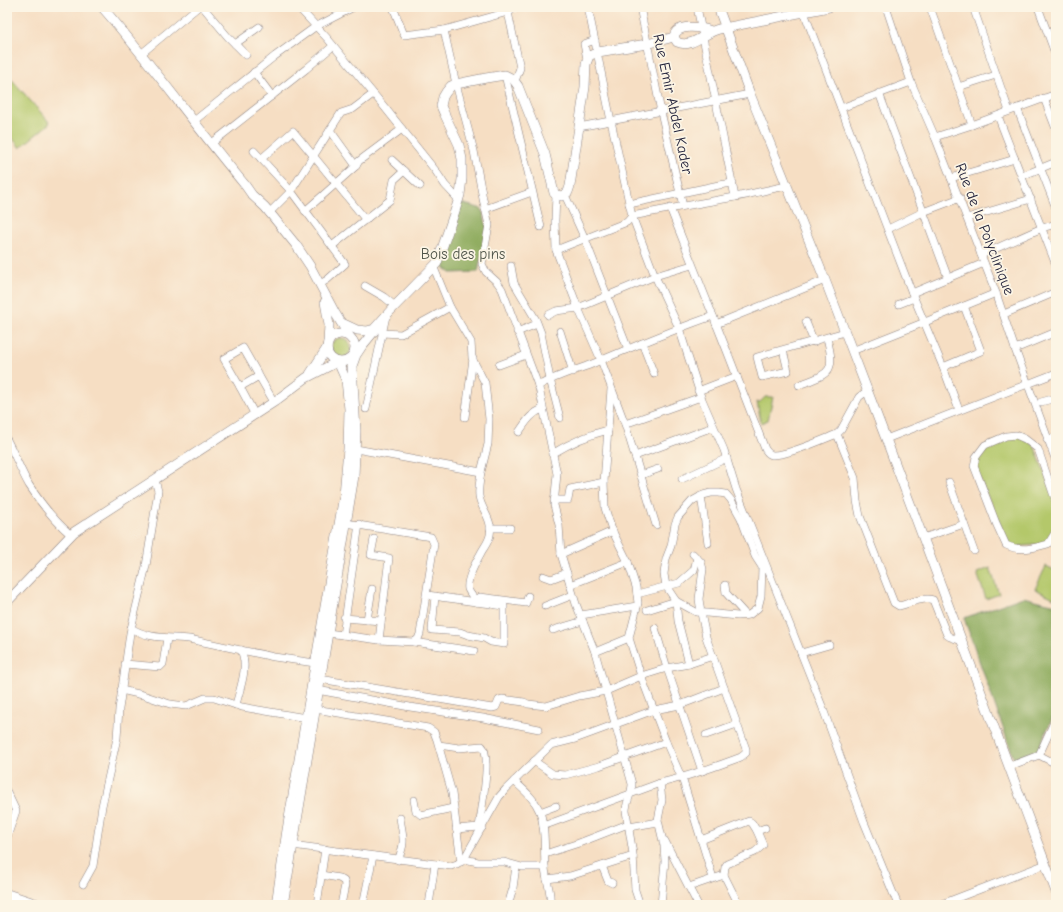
<svg xmlns="http://www.w3.org/2000/svg" width="1063" height="912" font-family="'Comic Neue',sans-serif">
<rect width="100%" height="100%" fill="#fcf5e5"/>
<filter id="ink" filterUnits="userSpaceOnUse"><feTurbulence type="fractalNoise" baseFrequency=".025" numOctaves="2"/><feDisplacementMap in="SourceGraphic" scale="8" xChannelSelector="R" yChannelSelector="G"/><feConvolveMatrix kernelMatrix="1 2 1 2 8 2 1 2 1" color-interpolation-filters="sRGB"/></filter>
<filter id="wash" filterUnits="userSpaceOnUse"><feTurbulence type="fractalNoise" baseFrequency=".012" numOctaves="4" result="noise"/><feDisplacementMap in="SourceGraphic" scale="16" xChannelSelector="R" yChannelSelector="G"/><feGaussianBlur stdDeviation="0.9" result="paint"/><feColorMatrix in="noise" values="0 0 0 0 0 0 0 0 0 0 0 0 0 0 0 0 0 1.4 0 .05"/><feComposite in="paint" operator="in"/></filter>
<g filter="url(#wash)">
<rect width="100%" height="100%" fill="#f6dec3"/>
<g fill="#b4c86b" stroke="#6b7553">
<polygon points="7,74 50,123 20,148 7,131"/>
<circle cx="341" cy="348" r="10"/>
<polygon points="765,397 773,397 768,420 761,423 757,402 760,402"/>
<polygon points="1016,435 1034,445 1056,502 1056,531 1048,544 1010,547 974,466 985,445"/>
<polygon points="1046,566 1056,571 1056,599 1035,589"/>
<polygon points="990,568 999,594 986,599 977,573"/>
</g>
<g fill="#8fac5f" stroke="#58674d">
<polygon points="461,203 482,209 487,227 478,272 451,273 440,264"/>
<polygon points="1023,597 1056,605 1056,710 1038,750 1014,759 964,618"/>
</g>
</g>
<g filter="url(#ink)">
<g fill="none" stroke-linecap="round" stroke-linejoin="round">
<g stroke="#8c807f" stroke-width="8">
<g id="minor">
<polyline points="203,7 228,37 246,55"/>
<polyline points="298,7 327,38 382,104 435,170 445,185 459,200"/>
<polyline points="393,7 404,35 444,30 508,12 518,7"/>
<polyline points="588,7 611,121 632,216 655,276 679,328 701,397 724,450 736,489 822,706 864,822 898,905"/>
<polyline points="640,7 661,112 683,206"/>
<polyline points="697,7 735,197"/>
<polyline points="802,7 912,293 943,367 959,410"/>
<polyline points="886,7 911,82 935,137 996,293 1015,349 1056,461"/>
<polyline points="930,7 972,125"/>
<polyline points="973,7 1009,111"/>
<polyline points="1038,7 1056,56"/>
<polyline points="508,12 520,68 515,81"/>
<path d="M444,30L456,84L474,151L483,199L489,225L482,264L486,272L497,282L502,289L539,388L557,474L554,505L559,525L561,554L576,604L595,652L632,784C632,794 626,801 626,811L633,854L635,890L640,905"/>
<polyline points="235,44 259,27"/>
<polyline points="141,54 198,7"/>
<polyline points="587,59 584,44 595,40"/>
<polyline points="254,72 272,96"/>
<polyline points="505,75 541,227"/>
<polyline points="958,87 996,75"/>
<polyline points="879,93 948,278"/>
<polyline points="1044,98 1056,129"/>
<polyline points="841,108 911,82"/>
<polyline points="1017,108 1056,208"/>
<polyline points="998,116 1056,265"/>
<polyline points="194,121 275,56 315,27 354,7"/>
<polyline points="579,127 750,94"/>
<polyline points="330,130 356,166"/>
<polyline points="935,137 972,125 1056,94"/>
<polyline points="212,143 306,69 333,46"/>
<polyline points="254,151 291,191 345,264 327,280 320,284"/>
<polyline points="261,159 293,131 366,220"/>
<polyline points="392,160 420,186"/>
<polyline points="1022,176 1056,162"/>
<polyline points="951,178 1015,159"/>
<polyline points="556,195 555,220 556,250 578,308 601,360 625,424 656,525"/>
<polyline points="565,195 585,239 628,349"/>
<polyline points="629,204 719,185 733,183"/>
<path d="M670,208L727,351L765,449C767,452 768,454 772,455C786,456 822,440 837,434L841,430L859,397L867,391"/>
<polyline points="485,209 532,192"/>
<polyline points="305,211 356,166 359,161 402,129"/>
<polyline points="269,213 291,191 341,113 353,109 373,94"/>
<polyline points="967,218 1031,199"/>
<polyline points="888,229 923,212 960,198"/>
<polyline points="332,246 390,200 394,180 404,171"/>
<path d="M556,250L627,222L632,216C667,209 701,203 735,197C753,194 769,189 787,186"/>
<polyline points="981,255 1042,228 1056,224"/>
<polyline points="511,266 514,283 536,320 541,333 550,379 560,418"/>
<polyline points="365,286 384,297 395,306"/>
<polyline points="912,293 984,263"/>
<polyline points="899,304 914,298"/>
<polyline points="1004,314 1056,292"/>
<polyline points="548,315 556,311 578,308 655,276 692,265"/>
<polyline points="806,322 814,342"/>
<polyline points="716,324 825,280"/>
<polyline points="560,331 573,372"/>
<polyline points="517,332 537,324"/>
<polyline points="382,333 401,334 450,307"/>
<polyline points="642,343 654,374"/>
<polyline points="1015,349 1056,332"/>
<polyline points="783,350 788,371 762,377 757,357 845,332"/>
<polyline points="852,351 925,322 996,293"/>
<polyline points="499,365 526,355"/>
<polyline points="943,367 981,351 964,306"/>
<path d="M799,385C830,373 836,373 827,338"/>
<path d="M538,386C555,376 574,371 592,364C633,347 672,330 713,316"/>
<polyline points="240,387 224,359 243,348 259,376"/>
<polyline points="611,389 604,482 605,508 612,530 628,562 636,587 638,603 629,638 641,676 666,742 683,781 713,878"/>
<polyline points="698,391 737,376"/>
<polyline points="1041,402 1056,398"/>
<polyline points="366,409 386,316"/>
<polyline points="255,415 240,387 259,376 274,402"/>
<polyline points="465,417 473,359"/>
<polyline points="625,424 701,397"/>
<path d="M519,432C526,422 531,413 543,409"/>
<path d="M837,434L855,478L857,501L860,516L894,603L899,606C908,604 924,596 933,600L947,635L950,637L962,641"/>
<polyline points="886,439 1056,373"/>
<path d="M7,440C15,455 21,471 29,485C41,504 54,520 71,535"/>
<polyline points="1047,440 1056,437"/>
<polyline points="356,449 481,472 488,444 489,419 485,383 472,358 471,342 450,307 434,268"/>
<path d="M552,454C570,443 587,435 608,430"/>
<polyline points="635,456 713,427"/>
<path d="M481,472C480,480 478,488 479,496C481,510 493,519 490,535C489,541 485,546 482,551C477,560 466,579 468,589C470,594 474,598 477,602L480,597L526,603L528,596"/>
<polyline points="641,475 658,469"/>
<polyline points="682,479 727,458"/>
<polyline points="949,482 974,551"/>
<polygon points="711,493 719,493 726,494 731,500 741,518 755,556 762,567 761,596 758,608 749,615 738,616 696,612 676,601 666,586 664,574 666,559 671,546 675,524 678,517 692,501 703,495"/>
<polyline points="701,496 708,543"/>
<polyline points="554,500 568,500 570,489 604,482"/>
<path d="M1056,502L1038,449L1025,439L1016,435L1006,436L985,445L976,457L974,466L996,523L1006,545C1020,552 1034,548 1048,544L1056,531"/>
<polyline points="490,528 510,528"/>
<polyline points="923,538 964,524"/>
<polyline points="374,539 371,555 389,558 379,640"/>
<polyline points="561,554 613,531"/>
<polyline points="543,576 551,579 567,573"/>
<polyline points="570,585 628,562"/>
<polyline points="725,585 726,593 746,615"/>
<polyline points="637,594 679,583 694,570 697,558"/>
<path d="M427,595C453,599 478,602 504,606V644L491,642L484,638L468,635L460,632L432,630L435,596"/>
<polyline points="545,606 573,595"/>
<polyline points="647,610 676,601 678,621 689,664"/>
<polyline points="581,615 637,606"/>
<polyline points="344,618 381,621"/>
<polyline points="367,620 372,589"/>
<path d="M131,628C147,639 170,637 189,639L274,657L315,663"/>
<polyline points="655,628 667,668 702,771"/>
<polyline points="553,630 583,621"/>
<polyline points="328,633 379,640 414,642 418,639 420,634 434,544 431,537 346,523"/>
<polyline points="343,635 359,524"/>
<polyline points="414,642 474,651"/>
<polyline points="595,652 629,638"/>
<polyline points="801,653 829,645"/>
<polyline points="125,664 160,667 163,664 167,638"/>
<polyline points="320,679 492,708 496,707 499,700 502,699 524,702 528,704 546,706 579,696 606,691 641,676 667,668 689,664 713,656"/>
<polyline points="121,690 143,695 170,704 186,706 205,698 214,698 242,707 306,718"/>
<polyline points="317,690 410,707 483,718 539,729"/>
<path d="M236,705C240,687 249,668 241,650"/>
<polyline points="315,709 428,728 434,732 437,740 452,793 461,862"/>
<polyline points="706,735 737,724"/>
<path d="M439,745L459,748L482,746C492,755 481,813 479,827L482,828"/>
<polyline points="1039,755 1056,764"/>
<polyline points="534,761 553,774 565,775 599,766 666,742"/>
<polyline points="1010,766 1039,755 1056,718"/>
<path d="M514,781C524,790 535,799 540,812C546,830 544,850 545,868C546,881 552,892 550,905"/>
<polyline points="660,783 662,800 658,820 664,846 665,861 661,905"/>
<polyline points="7,792 16,811 7,837"/>
<polyline points="414,800 416,811 421,815 453,808"/>
<polyline points="540,812 556,806"/>
<path d="M543,826L660,783C688,777 714,767 741,757L746,753V749L706,637L701,613L699,599L703,569L701,562L693,554"/>
<polyline points="629,827 658,822"/>
<polyline points="456,829 479,827"/>
<polyline points="701,840 749,821 752,823 757,831 765,828"/>
<polyline points="665,841 698,905"/>
<polyline points="292,845 451,866 457,864 464,859 499,797 506,789 551,745 575,739 654,710 680,705 724,688"/>
<polyline points="545,854 579,843 628,824"/>
<polyline points="464,859 478,862 504,862 522,867 545,867"/>
<path d="M398,860C406,841 403,838 400,818"/>
<polyline points="602,866 608,881 612,883"/>
<polyline points="321,875 339,878 344,881 345,885 341,905"/>
<polyline points="724,875 725,867 727,864 755,852 763,845 757,831"/>
<polyline points="547,879 570,876 633,856"/>
<polyline points="83,884 93,866 102,806 117,738 119,709 130,633 146,566 158,491 155,480"/>
<polyline points="689,887 724,875 739,905"/>
<polyline points="317,905 325,849"/>
<polyline points="363,905 373,856"/>
<polyline points="429,905 435,864"/>
<polyline points="508,905 513,888 516,866"/>
<polyline points="939,905 1046,864"/>
</g>
</g>
<g stroke="#8c807f" stroke-width="10">
<g id="major">
<path d="M102,7C152,64 196,127 245,185L252,195L265,207L296,245L310,266L335,313L351,339"/>
<polyline points="718,7 750,94 825,280 886,439 1056,892"/>
<path d="M711,31C701,27 676,23 674,37L677,42C692,49 705,32 719,29L829,7"/>
<polyline points="325,302 329,325 328,343"/>
<polyline points="342,323 357,330 367,331 374,329 391,310 437,263 455,211 460,195 462,179 462,159 459,145 444,113 441,106 443,97 446,92 451,86 456,84 486,78 505,75 513,79 518,86 545,154 554,193 556,195 562,196 568,192 570,186 585,87 586,64 589,56 598,52 647,44 674,37"/>
<circle cx="341" cy="348" r="14"/>
<polyline points="310,374 327,348"/>
<polyline points="7,602 74,532 274,402 306,378 337,362"/>
<polyline points="276,905 287,830 344,495 348,449 349,409 346,380 338,362"/>
<polyline points="283,905 354,476 356,431 352,366 356,355 362,346 376,329"/>
</g>
</g>
<g stroke="#8c807f" stroke-width="12">
<polyline id="highway" points="7,895 37,905"/>
</g>
<use href="#minor" stroke="#fff" stroke-width="7"/>
<use href="#major" stroke="#fff" stroke-width="9"/>
<use href="#highway" stroke="#fff" stroke-width="11"/>
</g>
</g>
<g text-anchor="middle" dominant-baseline="central" stroke-width="3.5" stroke-linejoin="round" paint-order="stroke">
<g font-size="15" fill="#22223b" stroke="#fcf5e5">
<text transform="translate(673 104) rotate(78)">Rue Emir Abdel Kader</text>
<text transform="translate(985 229) rotate(69)">Rue de la Polyclinique</text>
</g>
<g font-size="15" fill="#4e5449" stroke="#fcf5e5">
<text x="463" y="254">Bois des pins</text>
</g>
</g>
<rect width="1063" height="912" fill="none" stroke="#fcf5e5" stroke-width="24"/>
</svg>
